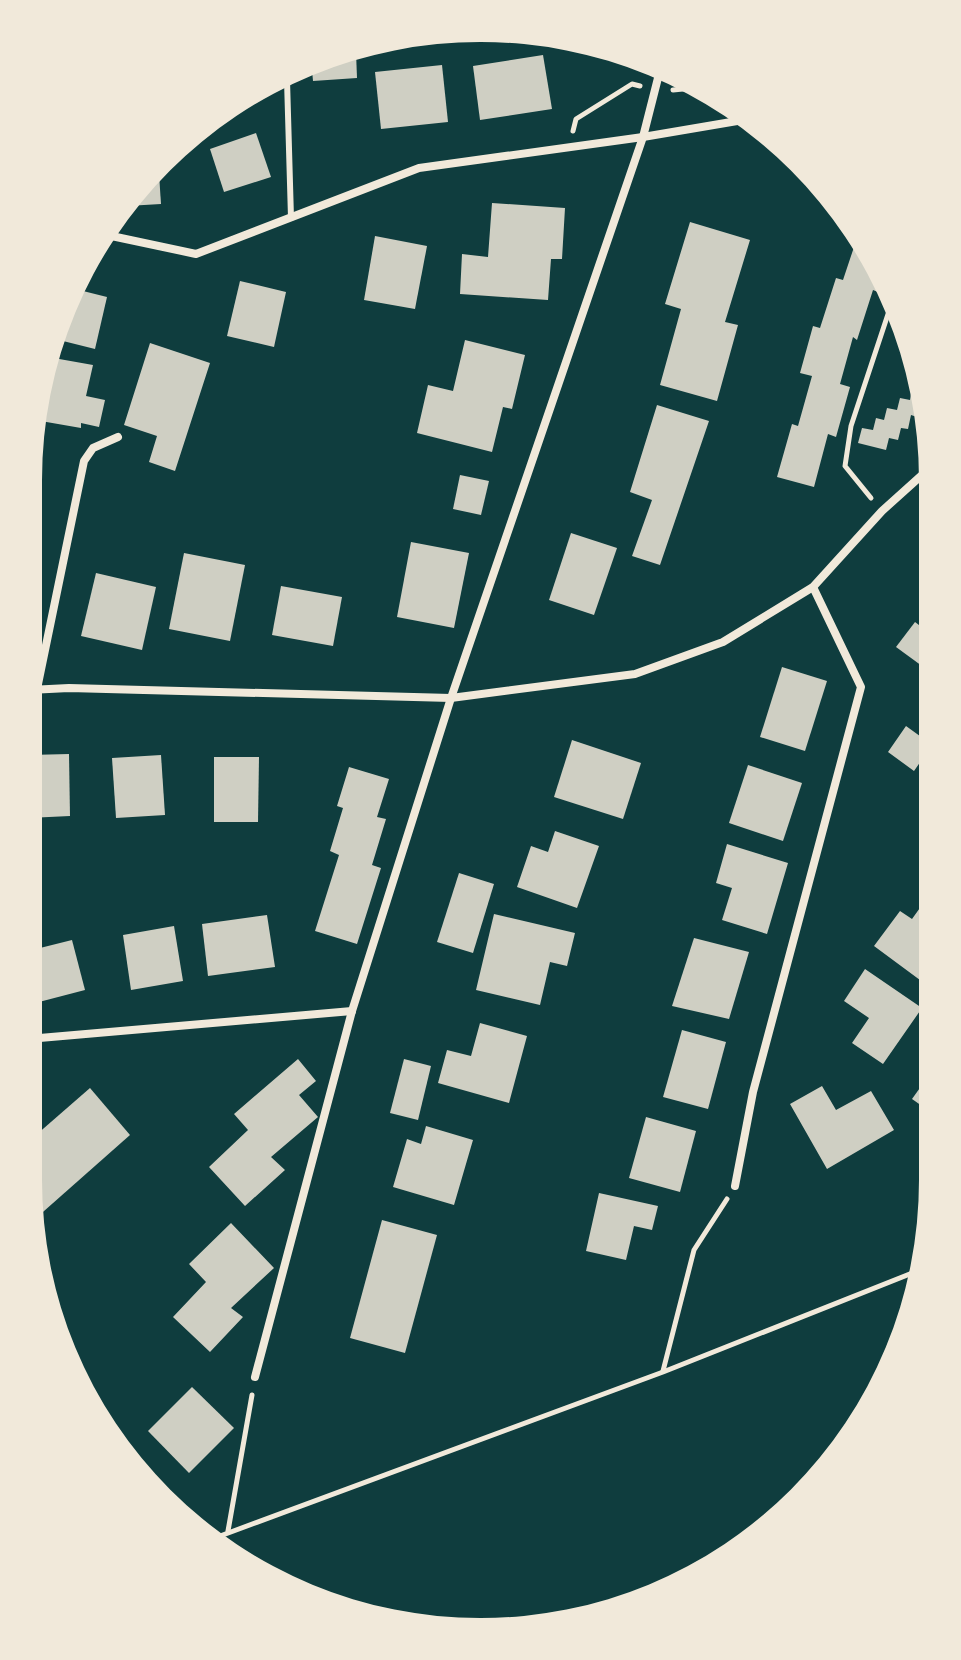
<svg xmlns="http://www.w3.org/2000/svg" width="961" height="1660" font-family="'IBM Plex Serif',serif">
<rect width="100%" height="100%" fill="#0f3d3e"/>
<g fill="#cfcfc3">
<polygon points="356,52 357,78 313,81 312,70"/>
<polygon points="543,55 552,109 480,120 473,66"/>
<polygon points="442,65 448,122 381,129 375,72"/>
<polygon points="256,133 271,177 224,192 210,149"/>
<polygon points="159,174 161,204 127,206"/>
<polygon points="492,203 565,208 562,259 551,259 548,300 460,294 462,254 488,257"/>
<polygon points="690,222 750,240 725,322 738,325 717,401 660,385 681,309 665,304"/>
<polygon points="858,235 872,254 883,278 878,292 873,290 857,340 853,337 840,384 850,387 836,437 828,434 814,487 777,477 792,424 798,426 812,376 800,373 813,326 820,328 836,278 843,280"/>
<polygon points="375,236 427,246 415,309 364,300"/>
<polygon points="240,281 286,292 274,347 227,336"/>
<polygon points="75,289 107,297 95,349 51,338"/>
<polygon points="465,340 525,355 512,409 503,407 492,452 417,433 428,385 453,391"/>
<polygon points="150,343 210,363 175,471 149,462 157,436 124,425"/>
<polygon points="48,357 93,365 86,396 105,400 99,427 81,423 81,428 35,420"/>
<polygon points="912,387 920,389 923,406 920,418 911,415 908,429 901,428 898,440 889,438 886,450 858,443 862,428 873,430 876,418 884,420 887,408 897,410 900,398 910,400"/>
<polygon points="657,405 709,421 660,565 632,556 652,500 630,492"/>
<polygon points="460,475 489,481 481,515 453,509"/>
<polygon points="571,533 617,548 594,615 549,600"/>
<polygon points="411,542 469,553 454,628 397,617"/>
<polygon points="184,553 245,565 230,641 169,629"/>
<polygon points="96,573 156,587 142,650 81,636"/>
<polygon points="281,586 342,597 333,646 272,635"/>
<polygon points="915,622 932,635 932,653 922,666 896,647"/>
<polygon points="782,667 827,681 805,751 760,737"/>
<polygon points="906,726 924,739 932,728 932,745 914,771 888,752"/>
<polygon points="572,740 641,763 623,819 554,797"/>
<polygon points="69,754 70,816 28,818 29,755"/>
<polygon points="161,755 165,815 116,818 112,758"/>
<polygon points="214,757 259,757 258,822 214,822"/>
<polygon points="748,765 802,783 783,841 729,823"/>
<polygon points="349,767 389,779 377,817 386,819 372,865 381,868 357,944 315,931 339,855 330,851 343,808 337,806"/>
<polygon points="555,831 599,846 577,908 517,887 531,846 548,852"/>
<polygon points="727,844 788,863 767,934 722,920 732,888 716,883"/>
<polygon points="459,873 494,884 473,953 437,942"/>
<polygon points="932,891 932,972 924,983 874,946 900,911 912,919"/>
<polygon points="494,914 575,933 567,966 550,962 540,1005 476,990"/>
<polygon points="267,915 275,967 208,976 202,924"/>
<polygon points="174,926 183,981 131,990 123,935"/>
<polygon points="694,938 749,952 729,1019 672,1006"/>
<polygon points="72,940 85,990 39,1002 28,962 28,951"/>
<polygon points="865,969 922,1008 883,1064 852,1043 869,1018 844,1001"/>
<polygon points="480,1023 527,1036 509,1103 438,1083 447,1050 471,1056"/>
<polygon points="682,1030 726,1042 708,1109 663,1097"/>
<polygon points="298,1059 316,1081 299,1095 318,1117 271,1157 285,1170 245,1206 209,1167 248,1130 234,1114"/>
<polygon points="404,1059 431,1066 418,1120 390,1113"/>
<polygon points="932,1071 932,1113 912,1099"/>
<polygon points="822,1086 836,1110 871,1091 894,1130 827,1169 790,1104"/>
<polygon points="90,1088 130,1135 35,1219 28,1180 28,1142"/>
<polygon points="646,1117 696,1131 680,1192 629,1178"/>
<polygon points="426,1126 473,1140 454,1205 393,1187 407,1139 421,1144"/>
<polygon points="599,1193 658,1206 652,1230 634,1226 626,1260 586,1251"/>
<polygon points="382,1220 437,1235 405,1353 350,1338"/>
<polygon points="231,1223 274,1268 231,1308 243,1317 210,1352 173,1317 206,1282 189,1264"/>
<polygon points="192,1387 234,1428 189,1473 148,1431"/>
</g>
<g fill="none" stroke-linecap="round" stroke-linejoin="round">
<g stroke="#f1e9da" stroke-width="5">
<polyline points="673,90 693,88"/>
<polyline points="573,131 576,119 632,84 640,86"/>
<polyline points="871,498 845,466 851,426 893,299"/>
<polyline points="663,1371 694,1250 727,1199"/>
<polyline points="228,1531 252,1395"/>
<polyline points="212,1539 663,1372 920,1270"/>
</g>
<polyline stroke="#f1e9da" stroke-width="6" points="287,80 291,218"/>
<g stroke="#f1e9da" stroke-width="8">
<polyline points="102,234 196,254 419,168 643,137 749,119"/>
<polyline points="37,689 84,461 93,448 118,437"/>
<polyline points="29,690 69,688 451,698 635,674 723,642 813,587 882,511 932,466"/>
<polyline points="28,1039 352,1011"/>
<polyline points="735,1186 753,1092 861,687 813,587"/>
<polyline points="255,1377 352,1011 451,698 643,137 659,74"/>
</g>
</g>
<path d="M0 0H961V1660H0ZM480 42H481A438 438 0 0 1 919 480V1180A438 438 0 0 1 481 1618H480A438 438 0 0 1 42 1180V480A438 438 0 0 1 480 42Z" fill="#f1e9da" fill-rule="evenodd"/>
</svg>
